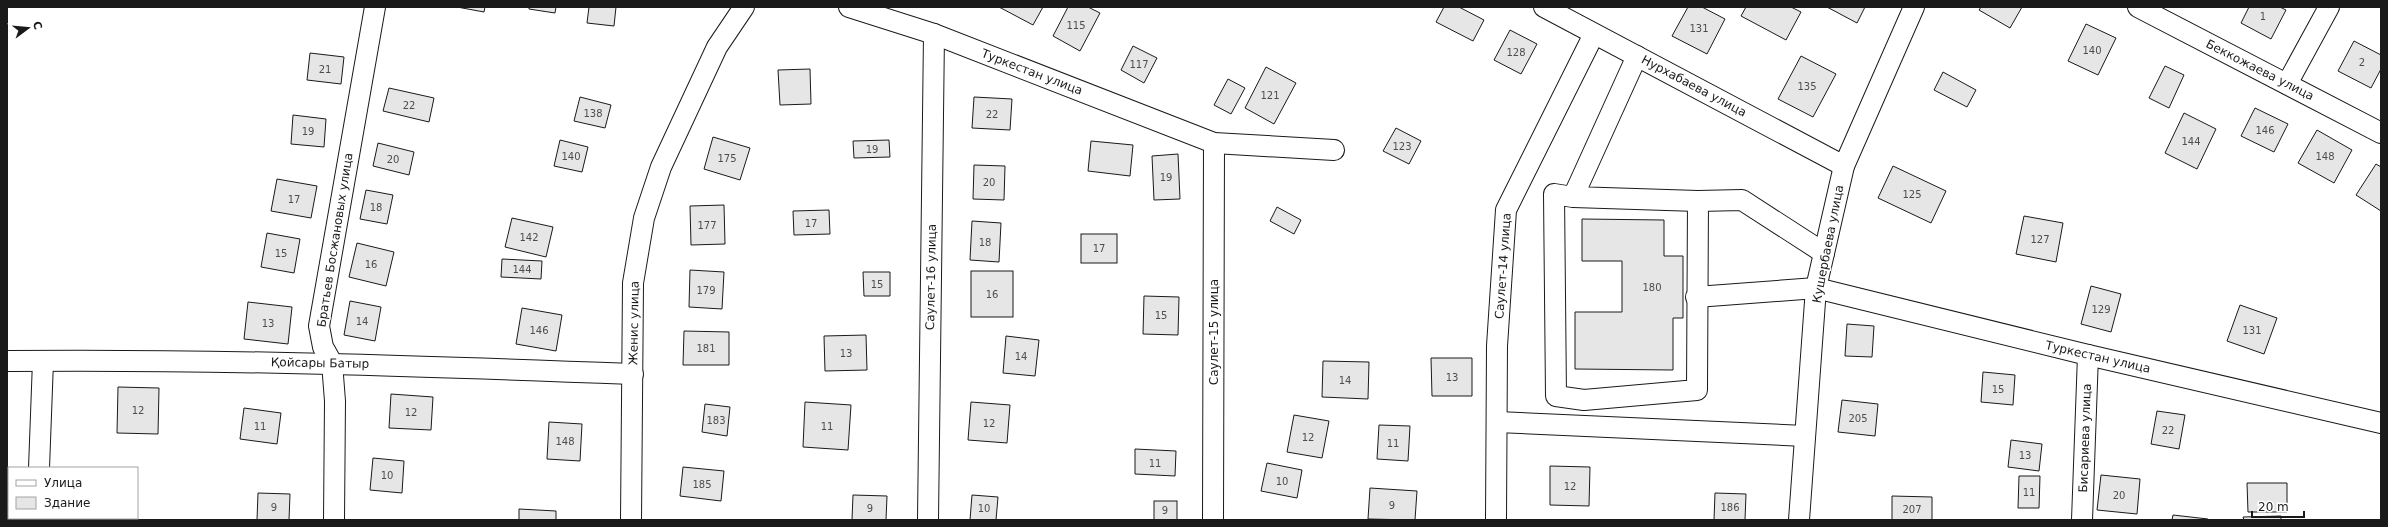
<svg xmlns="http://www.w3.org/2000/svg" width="2388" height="527" font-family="'DejaVu Sans',sans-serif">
<rect width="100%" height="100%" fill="#fff"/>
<g fill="#e6e6e6" stroke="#1a1a1a">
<polygon points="457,7 485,7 484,12"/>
<polygon points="529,7 556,7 555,13 529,9"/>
<polygon points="589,7 616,7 614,26 587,23"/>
<polygon points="999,7 1043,7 1033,25"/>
<polygon points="1068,7 1088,7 1100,13 1080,51 1053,36"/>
<polygon points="1444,7 1459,7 1484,20 1473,41 1436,22"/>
<polygon points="1688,7 1702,7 1725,19 1707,54 1672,36"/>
<polygon points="1746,7 1791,7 1801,12 1786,40 1741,16"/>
<polygon points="1827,7 1865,7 1857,23"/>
<polygon points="1981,7 2022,7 2010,28 1979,10"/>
<polygon points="2249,7 2280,7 2286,10 2271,39 2241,23"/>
<polygon points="2086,24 2116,38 2098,75 2068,61"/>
<polygon points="1510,30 1537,44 1521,74 1494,60"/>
<polygon points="2354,41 2381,55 2381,69 2371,88 2338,71"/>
<polygon points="1133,46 1157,58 1144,83 1121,70"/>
<polygon points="310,53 344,57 341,84 307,80"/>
<polygon points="1801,56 1836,74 1813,117 1778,99"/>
<polygon points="2165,66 2184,75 2169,108 2149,98"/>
<polygon points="1266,67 1296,83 1274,124 1245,108"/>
<polygon points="810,69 811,104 780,105 778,70"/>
<polygon points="1943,72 1976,90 1967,107 1934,90"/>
<polygon points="1228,79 1245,88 1231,114 1214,105"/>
<polygon points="389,88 434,98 429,122 383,111"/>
<polygon points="580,97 611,105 605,128 574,121"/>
<polygon points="974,97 1012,99 1010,130 972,128"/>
<polygon points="2255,108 2288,124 2274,152 2241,136"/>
<polygon points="2184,113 2216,129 2197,169 2165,153"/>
<polygon points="293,115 326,119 324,147 291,144"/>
<polygon points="1396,128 1421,141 1409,164 1383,151"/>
<polygon points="2317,130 2352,150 2334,183 2298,163"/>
<polygon points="713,137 750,148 740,180 704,169"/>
<polygon points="560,140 588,147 582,172 554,166"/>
<polygon points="889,140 890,157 854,158 853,141"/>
<polygon points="1091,141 1133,145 1130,176 1088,171"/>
<polygon points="378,143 414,152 409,175 373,166"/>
<polygon points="1178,154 1180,199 1154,200 1152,156"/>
<polygon points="2376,164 2381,167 2381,211 2356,195"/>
<polygon points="974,165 1005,166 1004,200 973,199"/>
<polygon points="1893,166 1946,191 1931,223 1878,198"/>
<polygon points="277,179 317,186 311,218 271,211"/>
<polygon points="366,190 393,195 387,224 360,219"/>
<polygon points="724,205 725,244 691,245 690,206"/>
<polygon points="1277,207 1301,220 1294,234 1270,221"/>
<polygon points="829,210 830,234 794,235 793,211"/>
<polygon points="2024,216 2063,223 2056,262 2016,254"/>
<polygon points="512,218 553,227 546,257 505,247"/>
<polygon points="1582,219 1664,220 1664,256 1683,256 1683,318 1673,318 1673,370 1575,369 1575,312 1622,312 1622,261 1582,261"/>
<polygon points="972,221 1001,223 999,262 970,260"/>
<polygon points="267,233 300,239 294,273 261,267"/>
<rect x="1081" y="234" width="36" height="29"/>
<polygon points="357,243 394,252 386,286 349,277"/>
<polygon points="502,259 542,261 541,279 501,277"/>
<polygon points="690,270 724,272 722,309 689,307"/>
<rect x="971" y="271" width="42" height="46"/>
<polygon points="863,272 890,272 890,296 864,296"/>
<polygon points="2091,286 2121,294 2111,332 2081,324"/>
<polygon points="1144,296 1179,297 1178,335 1143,334"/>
<polygon points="350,301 381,307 375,341 344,335"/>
<polygon points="248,302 292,307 288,344 244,339"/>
<polygon points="2240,305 2277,318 2264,354 2227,341"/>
<polygon points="522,308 562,315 556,351 516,344"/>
<polygon points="1847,324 1874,326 1872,357 1845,356"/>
<polygon points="684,331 729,332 729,365 683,365"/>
<polygon points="866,335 867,370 825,371 824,336"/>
<polygon points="1006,336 1039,340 1035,376 1003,373"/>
<polygon points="1431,358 1472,358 1472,396 1432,396"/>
<polygon points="1323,361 1369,362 1368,399 1322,397"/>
<polygon points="1983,372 2015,375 2013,405 1981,402"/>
<polygon points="118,387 159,388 158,434 117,433"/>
<polygon points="391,394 433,397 431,430 389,428"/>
<polygon points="1842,400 1878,404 1875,436 1838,432"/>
<polygon points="805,402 851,405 848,450 803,447"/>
<polygon points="971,402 1010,405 1007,443 968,440"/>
<polygon points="705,404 730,407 727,436 702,432"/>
<polygon points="244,408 281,413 277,444 240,439"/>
<polygon points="2157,411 2185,415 2179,449 2151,444"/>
<polygon points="1294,415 1329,421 1322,458 1287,452"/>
<polygon points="549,422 582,424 580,461 547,459"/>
<polygon points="1379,425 1410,426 1408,461 1377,459"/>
<polygon points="2011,440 2042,444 2039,471 2008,467"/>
<polygon points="1135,449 1176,451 1175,476 1135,474"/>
<polygon points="373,458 404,461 402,493 370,490"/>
<polygon points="1267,463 1302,470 1297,498 1261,491"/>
<polygon points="1550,466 1590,467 1589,506 1550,505"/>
<polygon points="683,467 724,471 721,501 680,496"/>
<polygon points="2101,475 2140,479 2137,514 2097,510"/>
<polygon points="2019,476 2040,476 2039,508 2018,508"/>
<polygon points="2247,483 2287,483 2287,512 2248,512"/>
<polygon points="1370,488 1417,491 1415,520 1368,519"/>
<polygon points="258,493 290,494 289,520 257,520"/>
<polygon points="1715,493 1746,494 1745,520 1714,520"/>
<polygon points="853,495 887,496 886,520 852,520"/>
<polygon points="972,495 998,497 996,520 970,520"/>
<polygon points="1892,496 1932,497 1932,520 1892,520"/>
<rect x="1154" y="501" width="23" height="19"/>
<polygon points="519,509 556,511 556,520 519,520"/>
<polygon points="2173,515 2208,519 2208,520 2172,520"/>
<polygon points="2281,516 2281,520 2244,520 2243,517"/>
<rect x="79" y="518" width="38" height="2"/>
</g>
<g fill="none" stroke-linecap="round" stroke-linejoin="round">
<g stroke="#1a1a1a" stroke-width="22">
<g id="minor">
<polyline points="849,7 934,34 1214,143 1334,150"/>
<polyline points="1544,7 1844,166"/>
<polyline points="2138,7 2381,133"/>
<polyline points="2287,84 2329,7"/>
<polyline points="1573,197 1698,201 1697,390 1584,400 1556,396 1554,194 1573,197 1637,56"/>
<polyline points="1698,201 1742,200 1824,253"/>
<polyline points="1696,297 1816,288 2088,355 2381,423"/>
<path d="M7,361C216,359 424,366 633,374"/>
<polyline points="1497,422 1805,436"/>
<polyline points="39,468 43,361"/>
<polyline points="38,520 38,518"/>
<polyline points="334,520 335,401 332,363 323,347 319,326 375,7"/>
<polyline points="631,520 633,283 644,218 661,167 717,47 744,7"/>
<polyline points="928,520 934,34"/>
<polyline points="1213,520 1214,143"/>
<polyline points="1496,520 1497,346 1506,210 1594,34"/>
<polyline points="1799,520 1816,288 1844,166 1914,7"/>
<polyline points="2082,520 2088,355"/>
</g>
</g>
<use href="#minor" stroke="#fff" stroke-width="20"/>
</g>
<g text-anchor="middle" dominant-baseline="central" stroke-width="3" stroke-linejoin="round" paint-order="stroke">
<g font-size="10" fill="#4d4d4d">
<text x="2263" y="16">1</text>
<text x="1076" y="25">115</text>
<text x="1699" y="28">131</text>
<text x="2092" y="50">140</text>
<text x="1516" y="52">128</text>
<text x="2362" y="62">2</text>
<text x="1139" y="64">117</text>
<text x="325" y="69">21</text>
<text x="1807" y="86">135</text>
<text x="1270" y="95">121</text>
<text x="409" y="105">22</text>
<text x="593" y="113">138</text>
<text x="992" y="114">22</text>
<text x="2265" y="130">146</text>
<text x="308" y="131">19</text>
<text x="2191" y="141">144</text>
<text x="1402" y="146">123</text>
<text x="872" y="149">19</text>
<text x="571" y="156">140</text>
<text x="2325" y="156">148</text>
<text x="727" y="158">175</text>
<text x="393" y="159">20</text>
<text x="1166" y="177">19</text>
<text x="989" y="182">20</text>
<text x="1912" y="194">125</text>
<text x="294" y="199">17</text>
<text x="376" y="207">18</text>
<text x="811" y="223">17</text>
<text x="707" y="225">177</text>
<text x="529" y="237">142</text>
<text x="2040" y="239">127</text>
<text x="985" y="242">18</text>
<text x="1099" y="248">17</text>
<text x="281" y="253">15</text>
<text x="371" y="264">16</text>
<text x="522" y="269">144</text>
<text x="877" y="284">15</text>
<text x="1652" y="287">180</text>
<text x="706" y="290">179</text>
<text x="992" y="294">16</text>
<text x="2101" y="309">129</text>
<text x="1161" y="315">15</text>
<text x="362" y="321">14</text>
<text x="268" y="323">13</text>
<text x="539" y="330">146</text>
<text x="2252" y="330">131</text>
<text x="706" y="348">181</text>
<text x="846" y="353">13</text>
<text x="1021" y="356">14</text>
<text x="1452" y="377">13</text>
<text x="1345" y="380">14</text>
<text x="1998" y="389">15</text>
<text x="138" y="410">12</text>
<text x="411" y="412">12</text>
<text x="1858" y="418">205</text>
<text x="716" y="420">183</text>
<text x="989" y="423">12</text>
<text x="260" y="426">11</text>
<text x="827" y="426">11</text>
<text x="2168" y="430">22</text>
<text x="1308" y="437">12</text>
<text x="565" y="441">148</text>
<text x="1393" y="443">11</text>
<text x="2025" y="455">13</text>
<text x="1155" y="463">11</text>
<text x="387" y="475">10</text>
<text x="1282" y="481">10</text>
<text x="702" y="484">185</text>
<text x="1570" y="486">12</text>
<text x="2029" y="492">11</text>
<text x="2119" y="495">20</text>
<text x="1392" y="505">9</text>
<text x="274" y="507">9</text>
<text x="1730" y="507">186</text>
<text x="870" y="508">9</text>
<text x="984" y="508">10</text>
<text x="1912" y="509">207</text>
<text x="1165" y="510">9</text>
</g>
<g font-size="12" fill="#1a1a1a" stroke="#fff">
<text transform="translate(2260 70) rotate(27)">Беккожаева улица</text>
<text transform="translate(1032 72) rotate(21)">Туркестан улица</text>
<text transform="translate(1694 86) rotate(28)">Нурхабаева улица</text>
<text transform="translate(335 240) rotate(-81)">Братьев Босжановых улица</text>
<text transform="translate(1828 244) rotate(-79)">Кушербаева улица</text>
<text transform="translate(1503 266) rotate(-86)">Саулет-14 улица</text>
<text transform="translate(931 277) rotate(-89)">Саулет-16 улица</text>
<text transform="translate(634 323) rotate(-89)">Женис улица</text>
<text transform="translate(1214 332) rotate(-90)">Саулет-15 улица</text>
<text transform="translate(2098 357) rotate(13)">Туркестан улица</text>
<text transform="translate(320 363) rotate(1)">Қойсары Батыр</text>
<text transform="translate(2085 438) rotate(-88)">Бисариева улица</text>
</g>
</g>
<rect width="2388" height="527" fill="none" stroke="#1a1a1a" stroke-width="16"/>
<rect x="8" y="467" width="130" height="52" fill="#ffffff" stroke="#a3a3a3"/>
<rect x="16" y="480" width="20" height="6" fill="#ffffff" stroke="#a3a3a3"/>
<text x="44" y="487" font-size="12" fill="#1a1a1a">Улица</text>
<rect x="16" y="497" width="20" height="12" fill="#e6e6e6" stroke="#a3a3a3"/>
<text x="44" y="507" font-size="12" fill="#1a1a1a">Здание</text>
<g transform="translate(28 28) rotate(74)" stroke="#ffffff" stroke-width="3" paint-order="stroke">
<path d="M0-3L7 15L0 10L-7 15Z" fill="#1a1a1a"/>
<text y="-6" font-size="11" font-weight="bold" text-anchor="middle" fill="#1a1a1a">С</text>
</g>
<path d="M2252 511v6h52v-6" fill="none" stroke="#1a1a1a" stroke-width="2"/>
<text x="2258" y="511" font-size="12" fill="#1a1a1a" stroke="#ffffff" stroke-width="3" paint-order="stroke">20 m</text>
</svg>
